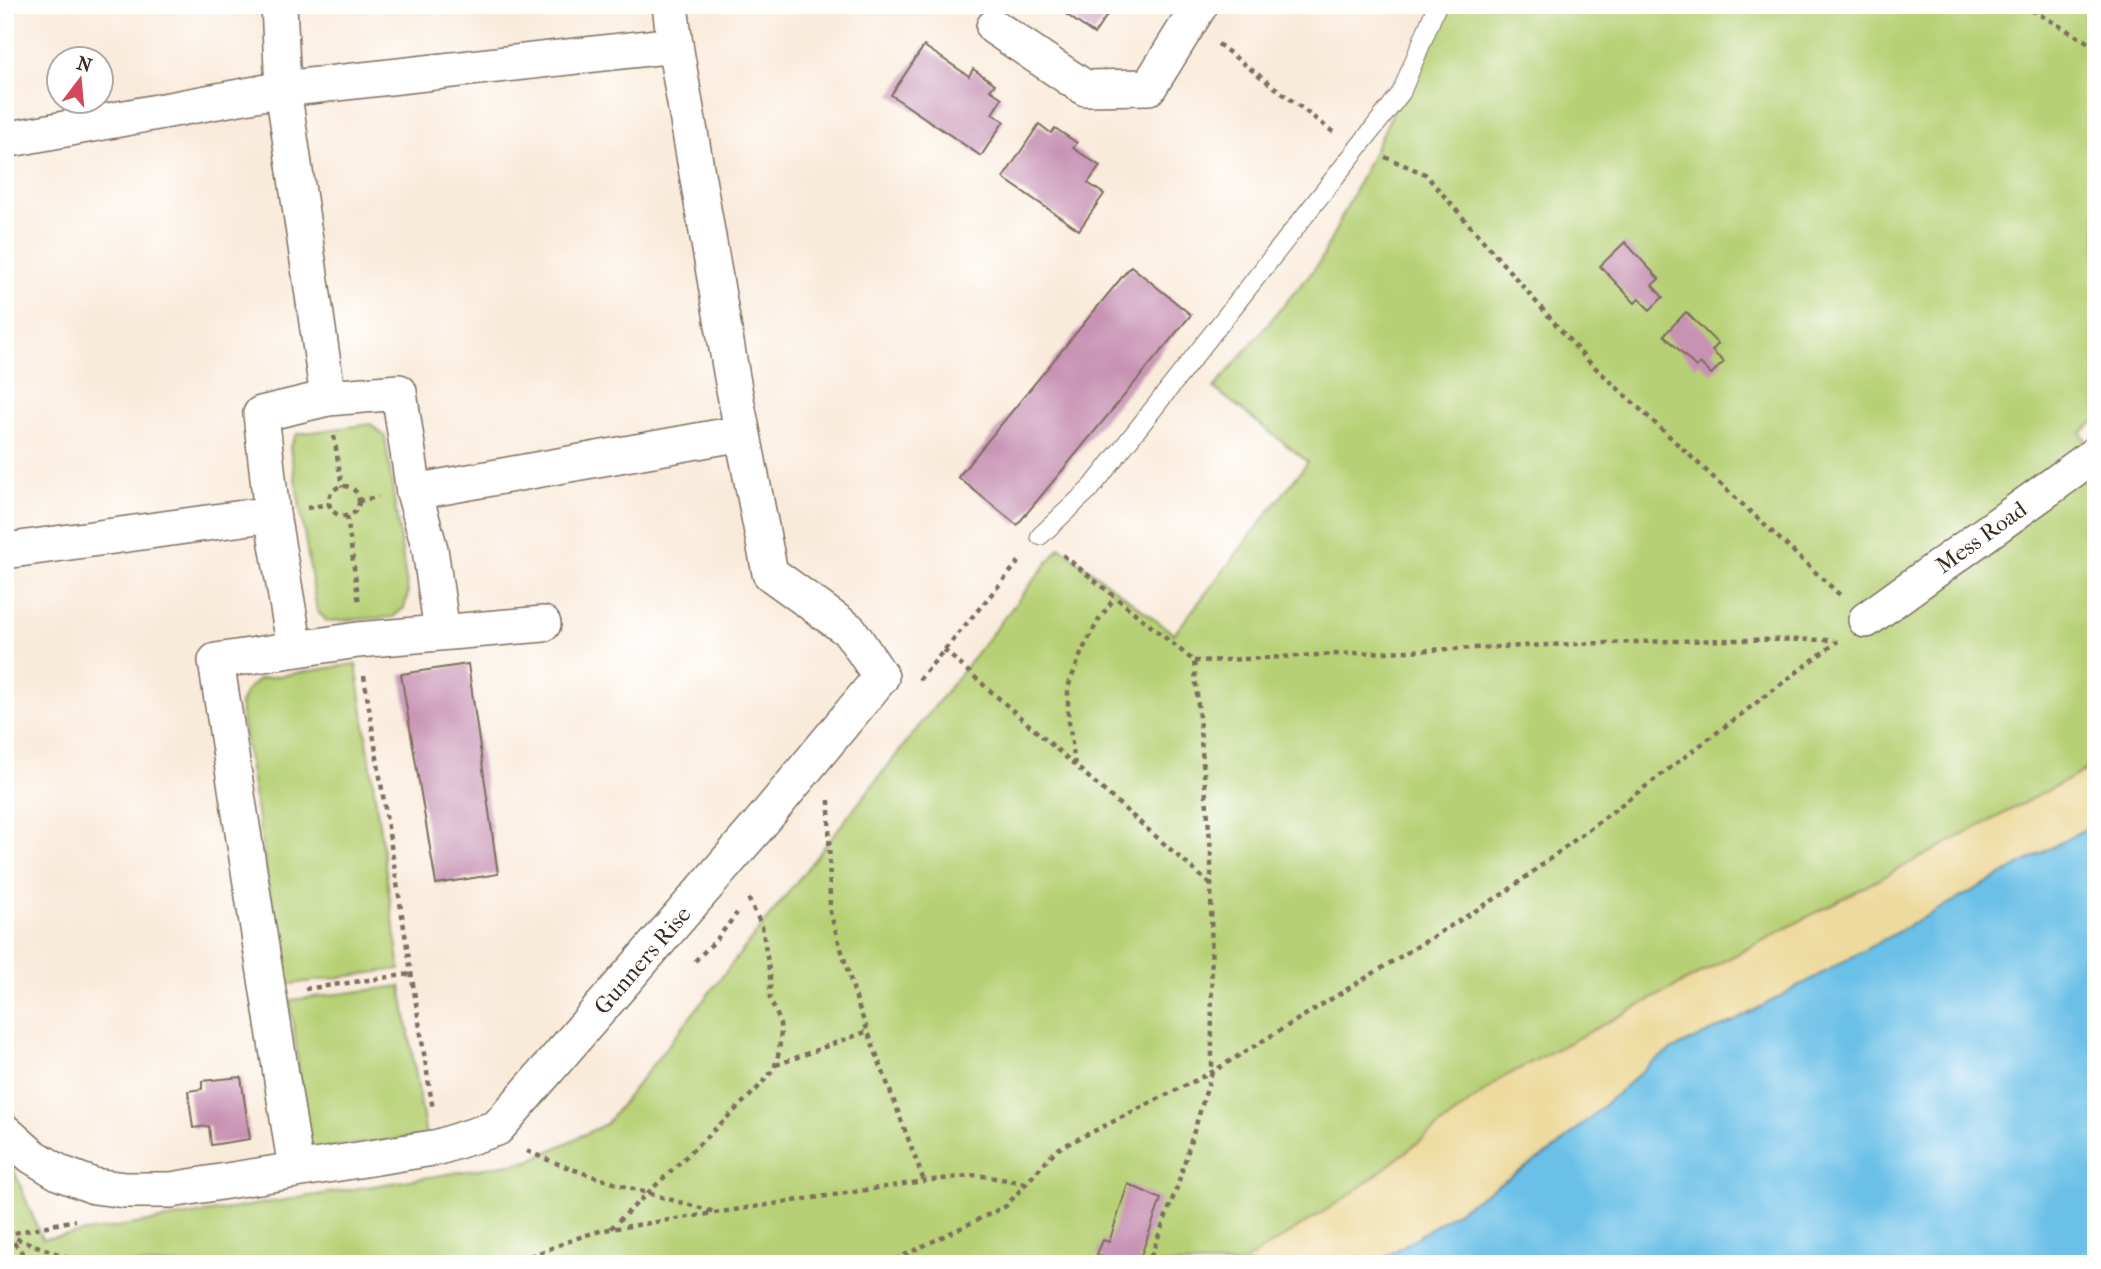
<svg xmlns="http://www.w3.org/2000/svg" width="2101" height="1269" font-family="'IM FELL French Canon',serif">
<rect width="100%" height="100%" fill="#fff"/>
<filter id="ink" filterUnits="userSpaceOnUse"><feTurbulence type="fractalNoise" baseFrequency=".0143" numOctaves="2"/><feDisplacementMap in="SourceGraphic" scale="14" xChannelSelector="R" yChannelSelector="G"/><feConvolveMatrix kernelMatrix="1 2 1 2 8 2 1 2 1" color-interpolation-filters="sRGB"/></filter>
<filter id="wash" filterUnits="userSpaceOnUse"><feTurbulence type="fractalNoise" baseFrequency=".00686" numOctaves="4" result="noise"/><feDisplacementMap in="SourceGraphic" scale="28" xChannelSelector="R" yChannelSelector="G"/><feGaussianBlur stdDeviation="1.57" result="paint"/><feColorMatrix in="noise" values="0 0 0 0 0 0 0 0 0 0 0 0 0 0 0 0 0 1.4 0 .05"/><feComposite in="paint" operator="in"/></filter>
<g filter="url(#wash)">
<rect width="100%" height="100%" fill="#f9ebda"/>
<g fill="#b7d075" stroke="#797d4a" stroke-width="2">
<polygon points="1445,5 2096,5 2096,421 2081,432 2096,459 2096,765 1502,1078 1350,1195 1241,1264 5,1264 5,1149 42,1239 529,1161 606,1124 1060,547 1174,634 1308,462 1214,388 1320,262"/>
<polygon points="371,424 385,437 408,594 404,608 393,617 327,621 317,611 290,447 297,434"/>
<polygon points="356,664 400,969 284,985 240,704 246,691 259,679"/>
<polygon points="401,986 426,1136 309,1150 290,1000"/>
</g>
<polygon fill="#eeda9e" stroke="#94825e" stroke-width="2" points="2096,765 2096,1155 1966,1264 1241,1264 1350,1195 1502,1078"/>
<polygon fill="#6ac0e7" stroke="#527582" stroke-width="2" points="2096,823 2096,1264 1375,1264 1556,1148 1649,1065 1671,1050 1735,1021"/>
<g id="blocks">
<g fill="#c893b3">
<polygon points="1053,5 1114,5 1094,34"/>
<polygon points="924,46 969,76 973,69 995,84 990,90 1002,98 992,114 1004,121 981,156 891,95"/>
<polygon points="1039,124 1051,133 1055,128 1077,143 1073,148 1100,166 1088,183 1104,194 1079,230 1003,178"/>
<polygon points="1625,242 1659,279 1652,285 1663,297 1650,310 1639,299 1635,303 1600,266"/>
<polygon points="1131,266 1191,315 1017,525 958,477"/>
<polygon points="1686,312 1718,344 1712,351 1724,362 1711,374 1700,363 1696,367 1664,335"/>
<polygon points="468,664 498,874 436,884 401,674"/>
<polygon points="241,1077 250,1139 211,1145 209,1126 193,1128 188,1091 202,1089 202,1081"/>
<polygon points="1128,1184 1161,1199 1138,1264 1104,1264 1103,1257 1097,1254 1103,1240 1109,1242"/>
</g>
</g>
</g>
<g filter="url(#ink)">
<use href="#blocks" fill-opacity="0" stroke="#7e6e60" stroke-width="2"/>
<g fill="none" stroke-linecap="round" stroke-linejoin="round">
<g stroke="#7e6e60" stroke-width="20">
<polyline id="lane" points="1040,536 1092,487 1401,93 1437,5"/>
</g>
<g stroke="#7e6e60" stroke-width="38">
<g id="street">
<polyline points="279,5 283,89 328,398"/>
<polyline points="994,27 1085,88 1149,87 1200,5"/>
<polyline points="5,140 283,89 675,45"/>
<polyline points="414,492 742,433"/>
<polyline points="5,551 272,514"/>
<path id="s1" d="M1866,620L2096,454"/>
<polyline points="295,649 272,514 261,414 328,398 399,392 414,492 430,549 442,632"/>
<path id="s2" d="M5,1132L32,1156L60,1173L94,1186L125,1190H171L439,1147L497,1128L759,825L881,677L850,631L770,573L734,389L675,45L670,5"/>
<polyline points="296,1169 216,661 358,640 543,624"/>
</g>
</g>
<g stroke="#7e6e60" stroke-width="4.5" stroke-dasharray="5 5" stroke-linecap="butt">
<polyline points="2023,5 2096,47"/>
<polyline points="1218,44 1333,132"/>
<polyline points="1385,157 1425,174 1585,358 1840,595"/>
<polyline points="334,436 342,487"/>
<circle cx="344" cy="501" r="15"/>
<polyline points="358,501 378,497"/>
<polyline points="307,508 329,504"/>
<polyline points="347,516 359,604"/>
<polyline points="1063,555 1194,661 1211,852 1212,1072 1177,1187 1148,1264"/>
<polyline points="944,650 1211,885"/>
<path d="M1194,661C1243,660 1290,656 1338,654C1503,647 1669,638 1834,640"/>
<polyline points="364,676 433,1110"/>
<polyline points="919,680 1022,558"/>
<polyline points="1075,765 1068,714 1068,687 1082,651 1098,621 1115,597"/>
<polyline points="829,800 830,912 859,1008 924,1181"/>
<polyline points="695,961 717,939 737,913"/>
<polyline points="305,989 411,974"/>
<polyline points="776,1065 868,1031"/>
<path d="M527,1151C588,1178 651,1194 715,1212"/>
<polyline points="611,1228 756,1090 774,1069 779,1052 781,1031 779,1019 770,999 770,976 762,926 748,898"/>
<polyline points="5,1235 75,1220"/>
<polyline points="7,1235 85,1264"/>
<polyline points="7,1235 32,1264"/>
<path d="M501,1264C539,1257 572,1236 610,1229L924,1181L977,1175L1025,1183"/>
<polyline points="886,1264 1006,1206 1056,1150 1212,1072 1506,892 1838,641"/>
</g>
<use href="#lane" stroke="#fff" stroke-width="18"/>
<use href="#street" stroke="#fff" stroke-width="35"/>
</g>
</g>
<g text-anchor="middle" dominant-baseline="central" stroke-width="5" stroke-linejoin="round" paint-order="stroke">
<g font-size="23" fill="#3b2a1e" stroke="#fff">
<text stroke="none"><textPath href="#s1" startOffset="142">Mess Road</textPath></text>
<text stroke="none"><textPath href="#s2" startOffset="737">Gunners Rise</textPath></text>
</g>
</g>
<rect width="2101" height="1269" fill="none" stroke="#fff" stroke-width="28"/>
<g transform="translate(80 80) rotate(16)"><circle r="33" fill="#ffffff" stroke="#b1aaa5" stroke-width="2"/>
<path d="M0-5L12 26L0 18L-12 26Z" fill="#d1495b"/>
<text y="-10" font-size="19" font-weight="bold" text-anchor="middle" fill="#3b2a1e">N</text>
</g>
</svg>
